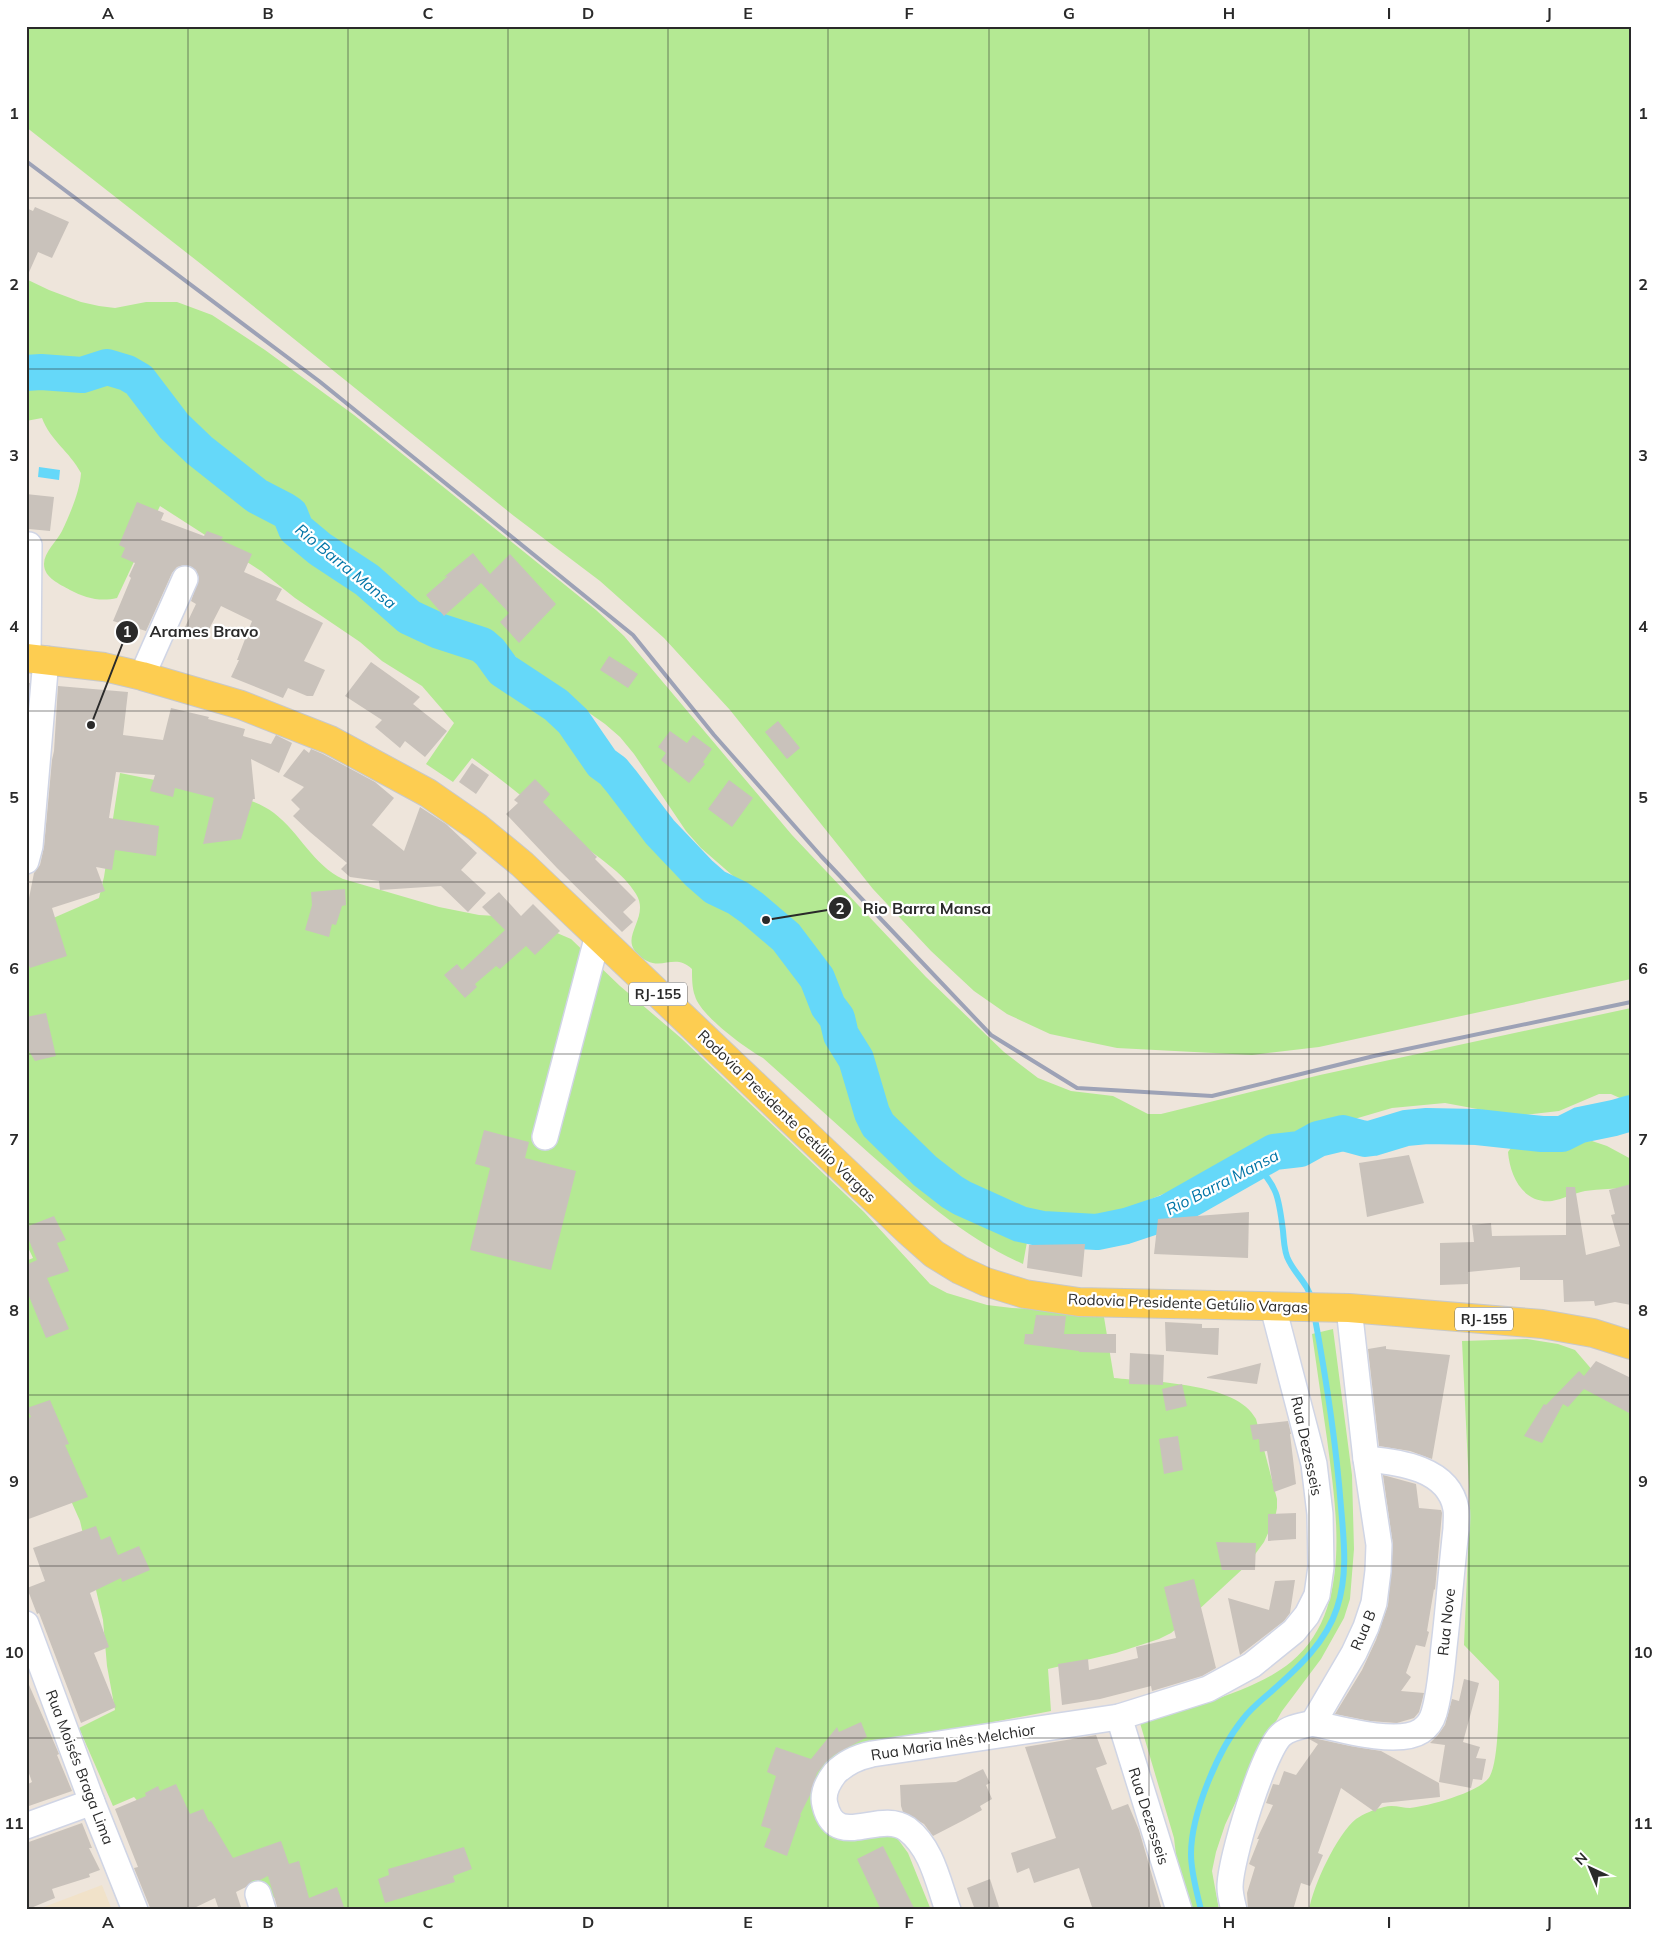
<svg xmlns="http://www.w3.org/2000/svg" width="1657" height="1936" font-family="Mulish,sans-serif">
<rect width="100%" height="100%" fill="#eee5db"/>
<polygon fill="#f1e2c9" points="102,1885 112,1910 36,1910"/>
<g fill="#b4e993">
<polygon points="26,26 1631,26 1631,979 1319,1047 1252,1055 1117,1048 1050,1034 1007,1014 974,991 931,951 873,889 730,710 664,638 600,581 514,516 201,264 26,127"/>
<polygon points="26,279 49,290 81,302 99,306 115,308 146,302 177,302 212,315 265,350 354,415 596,610 624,636 792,835 926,977 1004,1052 1038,1078 1071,1091 1113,1096 1148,1114 1161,1114 1320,1075 1631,1008 1631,1100 1622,1099 1611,1094 1599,1094 1559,1111 1515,1116 1445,1103 1392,1108 1334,1125 1306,1135 1115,1214 1091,1221 1071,1223 1044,1218 1016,1208 961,1182 915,1150 899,1135 890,1122 880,1100 857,1027 822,960 797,932 781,922 753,898 732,875 701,848 686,831 634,754 620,737 605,724 545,682 491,636 462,626 440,624 425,619 382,578 346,560 321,542 309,533 292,507 284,498 264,491 255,483 247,469 185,420 154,384 130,363 111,356 95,355 74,370 26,364"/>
<path d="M104,377C117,379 140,393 147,405C154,416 156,426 165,436L312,550L361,585L415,628L427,635L439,640L455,642L473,648L499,680L553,724L578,749L615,791L659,848L688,881L708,897L735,913L758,931L778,942L787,954L802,978L816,1004L855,1096L877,1138L891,1155L918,1180L941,1197L973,1217L1006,1229L1024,1233L1081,1241L1027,1242L1023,1264C966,1239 917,1195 870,1154C834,1122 799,1090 763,1058C745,1048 700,1015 695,996C692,988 692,978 692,969C672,950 658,978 635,951C622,935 650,916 636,894C623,872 596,856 577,841C542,813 508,784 472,758L453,782L426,764L454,723L422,686L382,661L360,642L295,598L261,571L160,506L117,598C100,602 85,598 70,590C60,584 44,578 44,564C44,552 57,541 62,531C70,514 80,491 81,473C70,452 50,440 42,418L26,421V380L43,385L61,383L80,387L89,385Z"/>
<path d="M120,773C145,778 170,783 195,788C221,793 253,797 274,813C300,833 313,865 343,879L439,907L479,915L513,917L543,927L571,939L620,986L681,1038L826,1176L864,1212L930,1284L947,1293L987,1305L1012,1308L1103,1311L1114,1378C1151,1382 1237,1382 1256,1419L1277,1499V1508L1275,1518L1264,1542L1248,1564L1194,1614L1171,1633L1159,1639L1116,1653L1048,1669L1051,1711L884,1743L812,1799C812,1816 822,1831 838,1838L878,1832L897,1838L908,1853L931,1910H289L264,1889L186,1856L134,1797L113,1806L79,1728L115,1710L107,1666L103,1620L80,1521L60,1476L26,1416V1261L33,1258L26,1243V930L99,898L104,877Z"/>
<path d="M1592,1141L1607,1146L1631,1159V1187C1615,1189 1600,1189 1585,1191C1574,1193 1563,1199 1552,1201C1523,1204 1510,1176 1508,1152L1513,1145L1525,1142L1547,1145Z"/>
<path d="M1333,1329L1352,1475L1354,1549L1350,1599L1344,1618L1321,1659L1282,1711L1261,1747L1225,1825L1216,1852L1212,1871L1219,1910H1189L1177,1864L1174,1838L1140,1723C1185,1708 1255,1692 1291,1662C1354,1611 1336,1509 1327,1439C1322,1404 1317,1369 1312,1334Z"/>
<path d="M1527,1339L1558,1344L1575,1350L1631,1415V1910H1309C1313,1886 1337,1834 1356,1819C1363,1814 1375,1809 1384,1807C1393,1804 1402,1808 1410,1808C1428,1806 1482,1792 1490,1776C1499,1759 1499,1702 1499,1681L1464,1645L1470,1507L1462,1341Z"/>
</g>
<polygon fill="#65d8f9" points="39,467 60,470 59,480 38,477"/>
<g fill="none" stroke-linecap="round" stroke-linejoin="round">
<g stroke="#65d8f9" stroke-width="6">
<path d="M1254,1163C1278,1186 1279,1199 1283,1231C1284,1241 1284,1253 1289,1261C1296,1275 1309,1285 1312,1301"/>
<path d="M1201,1910C1197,1892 1191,1873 1191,1854C1191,1814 1218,1750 1243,1719C1251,1708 1263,1699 1273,1690C1299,1667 1326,1642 1337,1608C1348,1575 1344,1541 1341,1507C1336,1442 1326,1377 1314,1313"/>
</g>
<polyline stroke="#65d8f9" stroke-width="36" points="26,373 41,372 82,375 107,367 127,373 139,380 174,426 199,450 257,496 284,510 290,514 296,529 320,549 367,580 409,617 439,631 482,645 490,652 503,670 556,705 573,721 602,763 613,771 622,782 660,832 699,873 715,887 738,898 752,908 786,937 817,978 828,1006 837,1018 841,1035 856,1059 872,1113 878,1125 925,1171 952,1192 962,1198 1020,1224 1043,1229 1097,1232 1126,1226 1168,1212 1274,1152 1300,1149 1318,1139 1343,1133 1365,1139 1373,1138 1406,1128 1427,1126 1477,1127 1542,1134 1562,1134 1580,1125 1614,1118 1631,1113"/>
</g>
<g fill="#c9c2bb">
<polygon points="35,207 69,222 52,258 38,252 26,279 26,208 33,211"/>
<polygon points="26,494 54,497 50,531 29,529 29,523 26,522"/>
<polygon points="137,502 164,513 161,520 204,536 207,531 223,537 221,540 252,554 244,572 282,589 276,600 323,623 304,661 325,670 313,696 307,696 288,688 283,698 231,677 239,660 237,660 252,621 221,606 205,637 185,627 196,604 191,601 199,578 196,570 190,566 184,565 177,567 172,573 146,631 113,621 131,578 129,576 135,563 121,557 125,548 119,545"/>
<polygon points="473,553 490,574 510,554 556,604 519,643 500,622 509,613 481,583 444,616 426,595 448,576 444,577"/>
<polygon points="609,656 638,674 628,688 600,670"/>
<polygon points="371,662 420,697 413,704 447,731 425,757 405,741 400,748 375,727 382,720 345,696"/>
<polygon points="26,683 30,683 26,721"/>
<polygon points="58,686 128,692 123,735 163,740 171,708 209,717 208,719 245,729 243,736 271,744 276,735 292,743 279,773 251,759 255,799 253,799 241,839 203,844 214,798 175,788 173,797 150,791 155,775 116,772 109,818 159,826 156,856 115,850 112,870 96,867 105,891 52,908 67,956 30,968 26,957 26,913 34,873 40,865 44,847 52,760 54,751"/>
<polygon points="778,721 800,748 787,759 765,732"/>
<polygon points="670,731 687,743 693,735 712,749 703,762 705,764 689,783 661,760 666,753 658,747"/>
<polygon points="304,749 309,753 311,749 323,754 375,782 394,798 372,825 404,851 420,807 446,824 477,853 461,870 486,893 468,912 441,886 380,890 379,881 350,877 341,869 347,863 310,832 293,816 300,809 291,800 304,787 283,776"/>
<polygon points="472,763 489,775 476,794 459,782"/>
<polygon points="535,779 550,794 543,802 597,857 595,859 636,900 623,912 633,922 622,932 557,868 506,814 518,803 514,800"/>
<polygon points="729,780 753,798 732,827 708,809"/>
<polygon points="345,889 346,905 342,906 336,925 332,924 329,937 305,930 312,905 311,892"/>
<polygon points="499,892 521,916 533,904 560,931 535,955 526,946 500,969 496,966 475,984 477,987 465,998 444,975 457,964 462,970 505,930 482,907"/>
<polygon points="46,1013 56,1056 35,1061 26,1046 26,1017"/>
<polygon points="484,1130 529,1142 525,1158 576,1171 551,1270 470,1250 490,1168 475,1164"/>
<polygon points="1409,1155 1424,1203 1367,1217 1359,1163"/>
<polygon points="1631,1184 1631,1305 1615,1302 1595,1306 1594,1301 1564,1302 1563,1280 1520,1280 1520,1267 1468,1272 1468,1284 1440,1285 1440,1243 1474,1242 1472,1225 1491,1223 1492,1236 1566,1235 1566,1187 1575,1187 1586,1255 1620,1246 1611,1215 1615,1214 1609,1190"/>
<polygon points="1249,1212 1248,1258 1154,1254 1158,1219"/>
<polygon points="54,1216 66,1240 57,1243 69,1271 47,1278 69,1329 46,1338 26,1289 26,1265 37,1260 26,1233 26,1227"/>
<polygon points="1085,1244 1082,1277 1027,1268 1029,1245"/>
<polygon points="1036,1315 1066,1316 1064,1334 1116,1334 1116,1353 1079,1352 1079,1351 1024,1344 1025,1334 1033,1334"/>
<polygon points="1165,1322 1202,1324 1202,1328 1219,1328 1218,1355 1166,1351"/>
<polygon points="1386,1346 1386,1349 1450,1355 1432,1459 1410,1451 1379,1446 1368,1349"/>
<polygon points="1130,1353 1164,1355 1163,1385 1129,1384"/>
<polygon points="1596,1361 1631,1378 1631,1414 1584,1389 1568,1407 1563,1404 1542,1443 1524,1436 1544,1404 1546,1405 1579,1371 1584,1376"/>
<polygon points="1261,1363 1257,1384 1207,1378 1207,1377"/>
<polygon points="1182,1384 1187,1406 1166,1411 1162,1389"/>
<polygon points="50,1400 69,1444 65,1445 88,1497 26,1520 26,1419 31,1417 27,1408"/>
<polygon points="1288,1421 1291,1434 1290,1434 1296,1484 1274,1492 1267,1451 1260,1452 1259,1439 1253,1440 1250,1425"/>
<polygon points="1178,1436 1183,1470 1164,1474 1159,1439"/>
<polygon points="1383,1475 1416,1484 1419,1508 1441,1510 1442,1513 1435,1590 1434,1589 1427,1631 1429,1632 1425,1647 1416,1645 1406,1673 1411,1677 1401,1691 1424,1693 1422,1701 1419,1712 1414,1718 1397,1723 1370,1721 1335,1714 1362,1670 1376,1640 1388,1605 1393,1545"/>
<polygon points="1296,1513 1296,1539 1268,1541 1268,1514"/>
<polygon points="96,1526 101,1540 110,1536 118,1555 139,1546 150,1570 122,1582 121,1578 90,1593 109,1647 94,1653 116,1707 81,1723 39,1613 37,1614 27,1588 45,1581 33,1548"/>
<polygon points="1216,1542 1256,1543 1255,1570 1222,1570"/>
<polygon points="1194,1579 1216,1668 1202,1676 1152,1691 1151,1686 1100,1699 1062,1705 1058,1664 1088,1659 1089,1670 1138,1658 1136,1647 1176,1638 1164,1587"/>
<polygon points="1295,1580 1290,1613 1284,1621 1240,1655 1228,1598 1269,1610 1275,1581"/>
<polygon points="26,1678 59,1754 57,1755 72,1791 26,1807 26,1785 32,1782 26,1765"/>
<polygon points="1464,1679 1479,1683 1463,1742 1480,1747 1476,1758 1486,1759 1482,1780 1473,1779 1471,1788 1439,1782 1445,1745 1430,1743 1438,1735 1445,1725 1452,1699 1459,1701"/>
<polygon points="861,1722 867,1737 834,1755 825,1763 817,1773 810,1795 800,1815 801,1815 787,1856 764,1847 771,1829 761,1826 776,1776 767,1772 776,1747 811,1759 837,1727 839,1732"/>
<polygon points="1096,1735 1107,1764 1096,1768 1112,1810 1128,1804 1139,1830 1162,1910 1093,1910 1079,1868 1034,1883 1029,1868 1017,1873 1011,1853 1056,1838 1025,1747"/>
<polygon points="1313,1738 1350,1746 1381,1751 1439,1783 1440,1797 1382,1803 1375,1812 1341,1788 1318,1853 1323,1855 1310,1886 1301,1883 1293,1910 1248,1910 1247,1893 1255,1867 1249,1864 1259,1839 1257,1839 1273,1805 1266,1803 1273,1784 1279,1785 1284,1771 1296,1775 1318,1744 1309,1739"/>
<polygon points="983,1769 990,1783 986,1785 992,1799 980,1806 982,1810 964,1820 933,1836 924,1824 903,1812 901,1806 900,1785 956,1782"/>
<polygon points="176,1784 190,1814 203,1809 209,1822 211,1821 233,1858 281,1841 289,1864 299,1861 309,1898 337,1887 345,1910 278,1910 268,1876 260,1880 253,1880 246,1887 236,1892 242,1910 219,1910 215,1898 190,1910 151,1910 134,1868 138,1867 115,1809 146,1796 145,1793 158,1786 160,1791"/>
<polygon points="82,1823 92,1848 89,1848 100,1870 89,1874 90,1877 52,1889 55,1898 26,1910 26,1843"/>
<polygon points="883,1846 915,1910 881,1910 857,1859"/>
<polygon points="464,1847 472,1869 453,1876 455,1882 385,1903 378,1879 389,1875 388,1869"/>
<polygon points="990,1879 1000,1910 975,1910 967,1888"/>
</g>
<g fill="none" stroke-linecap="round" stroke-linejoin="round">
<g stroke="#d0d5e5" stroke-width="28">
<g id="minor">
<polyline points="28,658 29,545"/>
<polyline points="142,676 185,579"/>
<polyline points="26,861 30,846 46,659"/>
<polyline points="545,1137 598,935"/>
<polyline points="26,1624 92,1802 135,1910"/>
<polyline points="1119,1717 1179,1910"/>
<path d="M1313,1723C1339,1729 1398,1746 1421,1731C1427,1727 1432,1720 1434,1713C1441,1689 1442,1663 1445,1638C1449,1602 1452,1565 1456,1529C1456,1523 1457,1515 1456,1509C1449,1468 1399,1462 1366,1459"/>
<polyline points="26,1826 92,1802"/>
<polyline points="258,1894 263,1910"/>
<path d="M948,1910C938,1882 932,1848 907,1829C879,1809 836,1851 825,1805C822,1794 828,1782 835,1773C845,1763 858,1757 872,1754L1119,1717L1208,1689L1252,1665L1294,1631L1307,1615L1317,1595L1321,1567L1320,1514L1314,1464L1273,1307"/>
<path d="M1234,1910C1232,1902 1230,1895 1230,1887C1230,1860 1263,1752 1281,1735C1290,1727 1302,1726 1313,1723L1354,1653L1366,1627L1374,1603L1378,1571L1379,1545L1366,1459L1349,1308"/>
</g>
</g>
<g stroke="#c8c8c8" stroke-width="30">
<polyline id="major" points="26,658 104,667 142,676 241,705 330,740 428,793 477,827 522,864 908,1231 934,1254 960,1270 986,1282 1025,1294 1079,1302 1349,1308 1542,1324 1593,1333 1631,1345"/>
</g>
<use href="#minor" stroke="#fff" stroke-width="25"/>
<use href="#major" stroke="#fdcd51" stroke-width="28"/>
<polyline stroke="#9da2b6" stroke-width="4" points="26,161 319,381 633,635 714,735 821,856 991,1035 1077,1088 1212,1096 1374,1056 1631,1002"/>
</g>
<path fill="none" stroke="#2a2a2a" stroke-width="1" stroke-opacity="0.55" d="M188,26V1910M348,26V1910M508,26V1910M668,26V1910M828,26V1910M989,26V1910M1149,26V1910M1309,26V1910M1469,26V1910M26,198H1631M26,369H1631M26,540H1631M26,711H1631M26,882H1631M26,1054H1631M26,1224H1631M26,1395H1631M26,1566H1631M26,1738H1631"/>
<g text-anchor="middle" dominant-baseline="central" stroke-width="4.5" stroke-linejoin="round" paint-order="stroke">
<g fill="#fff" stroke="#6a6a6a" stroke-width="1">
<rect x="629" y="982.5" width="58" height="23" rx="4"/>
<rect x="1455" y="1307.5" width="58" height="23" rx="4"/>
</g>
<g font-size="14" font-weight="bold" fill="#2a2a2a">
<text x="658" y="994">RJ-155</text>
<text x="1484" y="1319">RJ-155</text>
</g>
<g font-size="15" fill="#2a2a2a" stroke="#fff">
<text transform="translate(787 1116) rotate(44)">Rodovia Presidente Getúlio Vargas</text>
<text transform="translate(1188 1303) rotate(2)">Rodovia Presidente Getúlio Vargas</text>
<text transform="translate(1307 1446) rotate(78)">Rua Dezesseis</text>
<text transform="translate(1446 1622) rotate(-84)">Rua Nove</text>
<text transform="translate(1363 1630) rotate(-67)">Rua B</text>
<text transform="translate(953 1742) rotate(-9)">Rua Maria Inês Melchior</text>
<text transform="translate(80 1767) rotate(69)">Rua Moisés Braga Lima</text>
<text transform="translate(1149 1816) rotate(72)">Rua Dezesseis</text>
</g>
<g font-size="16" font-style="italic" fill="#0275a7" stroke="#fff">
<text transform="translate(346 566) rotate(39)">Rio Barra Mansa</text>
<text transform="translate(1222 1182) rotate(-27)">Rio Barra Mansa</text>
</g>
</g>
<path fill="none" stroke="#2a2a2a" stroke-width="2" d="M91 725L127 632M766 920L840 908"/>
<g fill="#2a2a2a" stroke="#fff" stroke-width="2">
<circle cx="91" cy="725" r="5"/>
<circle cx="766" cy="920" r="5"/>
<circle cx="127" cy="632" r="12"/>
<circle cx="840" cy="908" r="12"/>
</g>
<g font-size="15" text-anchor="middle" font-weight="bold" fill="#fff">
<text x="127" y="637">1</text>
<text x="840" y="914">2</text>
</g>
<g font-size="16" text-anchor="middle" font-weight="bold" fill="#2a2a2a" stroke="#fff" stroke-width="4.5" stroke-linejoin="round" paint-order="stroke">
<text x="204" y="637">Arames Bravo</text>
<text x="927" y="914">Rio Barra Mansa</text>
</g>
<rect width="1657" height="1936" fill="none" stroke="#ffffff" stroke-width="55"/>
<g transform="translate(1590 1868) rotate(316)" stroke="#ffffff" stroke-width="4" paint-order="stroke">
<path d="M0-4L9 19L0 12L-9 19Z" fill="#2a2a2a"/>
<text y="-8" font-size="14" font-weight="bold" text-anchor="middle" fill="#2a2a2a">N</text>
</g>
<rect x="28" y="28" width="1602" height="1880" fill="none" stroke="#2a2a2a" stroke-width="2"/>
<g font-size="16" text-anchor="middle" font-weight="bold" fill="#2a2a2a">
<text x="108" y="19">A</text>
<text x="268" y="19">B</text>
<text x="428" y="19">C</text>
<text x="588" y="19">D</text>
<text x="748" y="19">E</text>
<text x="909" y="19">F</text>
<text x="1069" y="19">G</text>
<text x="1229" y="19">H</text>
<text x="1389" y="19">I</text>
<text x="1549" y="19">J</text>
<text x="14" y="119">1</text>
<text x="1643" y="119">1</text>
<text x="14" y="290">2</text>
<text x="1643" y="290">2</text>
<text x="14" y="461">3</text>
<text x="1643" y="461">3</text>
<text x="14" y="632">4</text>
<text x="1643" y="632">4</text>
<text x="14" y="803">5</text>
<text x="1643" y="803">5</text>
<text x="14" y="974">6</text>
<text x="1643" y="974">6</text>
<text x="14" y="1145">7</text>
<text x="1643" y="1145">7</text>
<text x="14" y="1316">8</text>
<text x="1643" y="1316">8</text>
<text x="14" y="1487">9</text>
<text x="1643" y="1487">9</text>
<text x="14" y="1658">10</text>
<text x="1643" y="1658">10</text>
<text x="14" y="1829">11</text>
<text x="1643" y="1829">11</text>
<text x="108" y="1928">A</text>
<text x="268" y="1928">B</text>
<text x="428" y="1928">C</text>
<text x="588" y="1928">D</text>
<text x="748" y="1928">E</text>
<text x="909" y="1928">F</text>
<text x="1069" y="1928">G</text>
<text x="1229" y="1928">H</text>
<text x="1389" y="1928">I</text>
<text x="1549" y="1928">J</text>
</g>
</svg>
